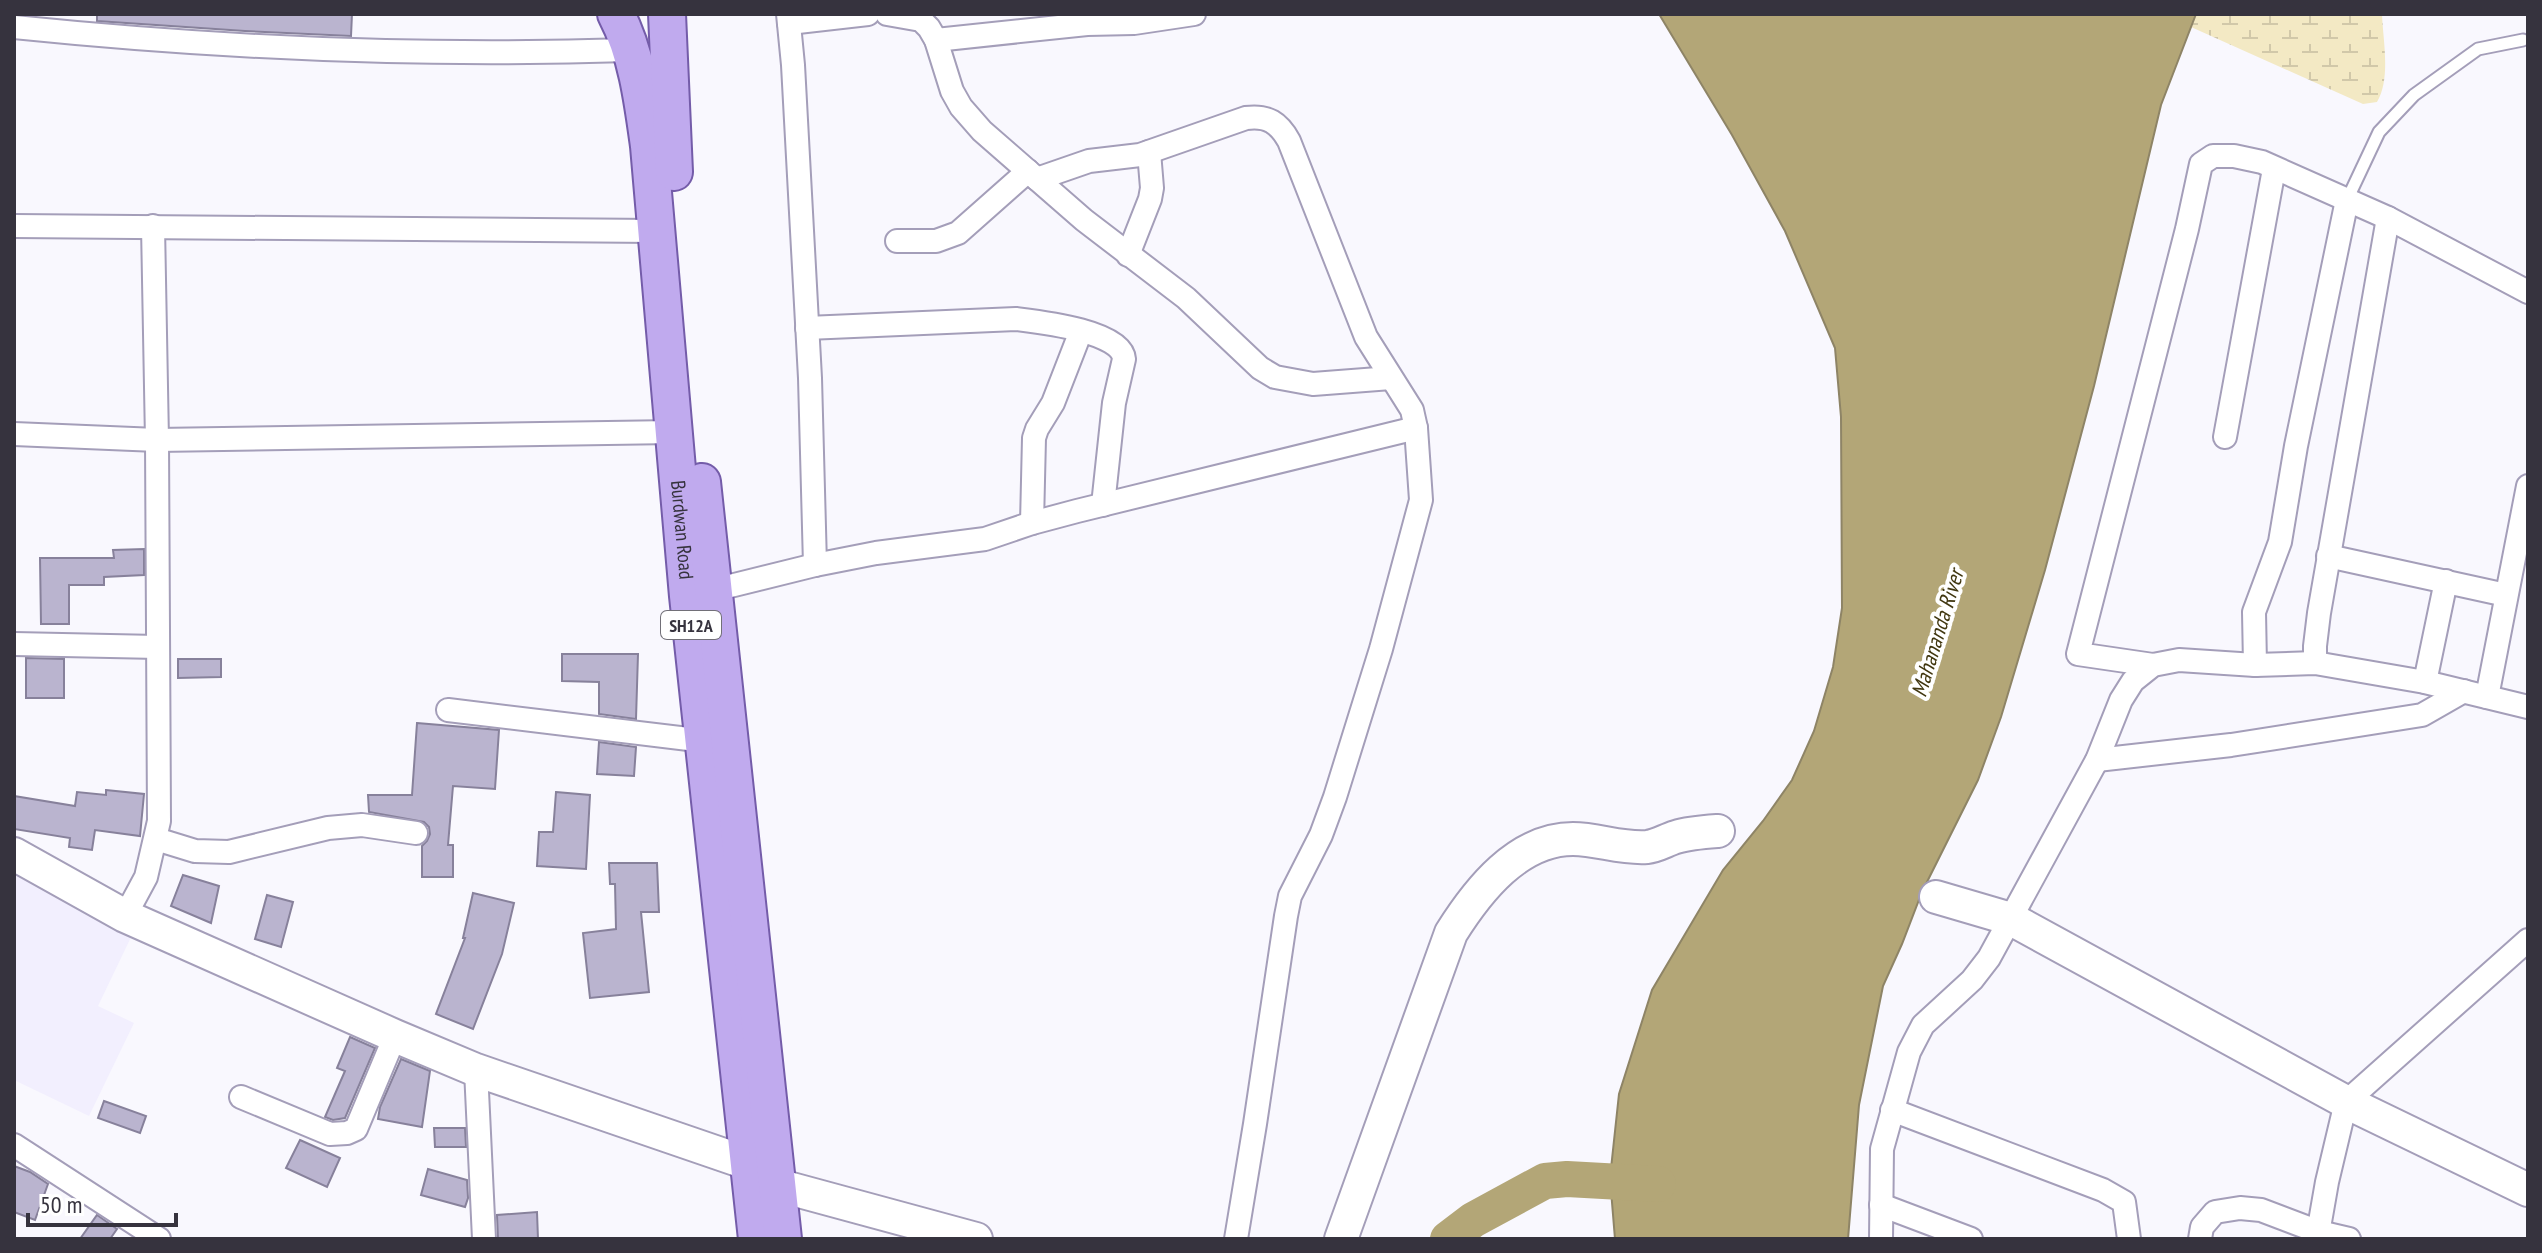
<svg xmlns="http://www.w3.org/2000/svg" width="2542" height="1253" font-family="'PT Sans Narrow',sans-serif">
<defs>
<pattern id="wetland-marsh" width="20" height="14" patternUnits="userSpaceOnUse" patternTransform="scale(2)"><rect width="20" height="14" fill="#f3e9c4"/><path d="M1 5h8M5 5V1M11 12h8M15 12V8" fill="none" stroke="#d1c8a9"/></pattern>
</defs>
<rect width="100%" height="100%" fill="#f9f8fe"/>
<polygon fill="#f2effe" points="14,859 41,874 38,887 133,933 98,1006 134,1023 89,1116 14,1080"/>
<path fill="url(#wetland-marsh)" d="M2196,14H2382C2383,41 2391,78 2377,102L2363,104L2191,27Z"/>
<polygon fill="#b3a677" stroke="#8e8466" stroke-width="2" points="1659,14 2196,14 2161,105 2094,386 2045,570 2001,717 1978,780 1922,892 1902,944 1883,986 1859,1105 1848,1239 1615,1239 1610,1178 1619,1094 1652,990 1723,870 1763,821 1792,780 1814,731 1833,667 1842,608 1841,417 1835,348 1785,231 1732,135"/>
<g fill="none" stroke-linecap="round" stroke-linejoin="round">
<polyline stroke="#b3a677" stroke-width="36" points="1448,1239 1473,1220 1545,1181 1567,1179 1658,1184"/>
</g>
<g fill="#bab4cf" stroke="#87819b" stroke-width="2">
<polygon points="97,14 352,14 351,36 245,31 97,21"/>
<polygon points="144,549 144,575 104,577 104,585 69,585 69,624 41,624 40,558 114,558 113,550"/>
<polygon points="562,654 638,654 636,719 599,714 599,682 562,681"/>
<polygon points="26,658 64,659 64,698 26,698"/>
<polygon points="178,659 221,659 221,677 178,678"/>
<polygon points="417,723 499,730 495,789 453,786 448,845 453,845 453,877 422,877 422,846 427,841 430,834 429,827 424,822 369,812 368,795 412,795"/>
<polygon points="599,742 636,747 634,776 597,774"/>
<polygon points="106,790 144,794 140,836 95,830 92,850 69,847 70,838 14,829 14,796 75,806 77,792 106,795"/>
<polygon points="556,792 590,795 586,869 537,866 539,832 553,832"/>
<polygon points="609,863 657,863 659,912 641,912 649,992 590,998 583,933 616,929 615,884 610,884"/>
<polygon points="183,875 219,886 211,923 171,906"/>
<polygon points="473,893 514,903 502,954 473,1029 436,1014 465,938 463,938"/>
<polygon points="267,895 293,902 281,947 255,939"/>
<polygon points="350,1037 375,1048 345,1118 333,1120 325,1117 345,1071 337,1068"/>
<polygon points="401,1059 430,1071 422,1127 378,1119 380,1107"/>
<polygon points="104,1101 146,1116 140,1133 98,1118"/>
<polygon points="434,1128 465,1128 466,1147 435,1147"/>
<polygon points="300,1140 340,1158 327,1187 286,1168"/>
<polygon points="14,1166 30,1172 48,1184 35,1220 14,1212"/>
<polygon points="428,1169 467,1180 468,1198 465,1207 421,1195"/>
<polygon points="537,1212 538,1239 498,1239 497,1215"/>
<polygon points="97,1215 117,1229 110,1239 80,1239"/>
</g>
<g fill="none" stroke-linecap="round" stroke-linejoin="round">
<g stroke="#a49eb9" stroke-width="15">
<polyline id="lane" points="2347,200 2379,132 2414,95 2478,49 2523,40"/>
</g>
<g stroke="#a49eb9" stroke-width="26">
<g id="street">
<polyline points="788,14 793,65 810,378 815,565"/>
<polyline points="887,14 921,20 929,28 936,40 952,91 961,107 982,131 1084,220 1186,298 1260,368 1275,377 1313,384 1391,378"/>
<polyline points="789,23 868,14"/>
<path d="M14,27C219,48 423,57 629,50"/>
<polyline points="936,40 1087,24 1134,23 1194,14"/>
<path d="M1037,179L1089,161L1140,155L1246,118C1268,115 1279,123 1289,141L1366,337L1412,410L1416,428L1421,500L1381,649L1335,797L1321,835L1290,896L1286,916L1255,1124L1236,1239"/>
<polyline points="14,226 655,231"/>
<polyline points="897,241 936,241 958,233 1028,171"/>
<polyline points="1128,255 1150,199 1152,188 1149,152"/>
<path d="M807,328L1016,319C1040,322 1122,331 1124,359L1114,403L1103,505"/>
<polyline points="14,434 157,440 674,432"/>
<polyline points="2225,437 2274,169"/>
<polyline points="1032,523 1034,438 1037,429 1053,403 1081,331"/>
<polyline points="2328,556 2506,595"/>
<polyline points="714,590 815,565 876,553 985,539 1032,523 1077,511 1416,428"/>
<polyline points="14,644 158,647"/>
<polyline points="2315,663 2315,646 2319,613 2388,218"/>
<polyline points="2153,665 2078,654 2187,229 2201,164 2213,156 2234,156 2262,162 2388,218 2528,292"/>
<polyline points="2255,665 2254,612 2280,542 2296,446 2347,200"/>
<polyline points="2425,682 2446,581"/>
<polyline points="2487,697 2528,486"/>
<polyline points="448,710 705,741"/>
<polyline points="2097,760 2231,745 2422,715 2464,691"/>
<polyline points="156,839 195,851 229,852 328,828 362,825 416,833"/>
<polyline points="125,916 146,877 159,821 157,440 153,226"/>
<polyline points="476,1070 484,1239"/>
<polyline points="241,1097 330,1134 347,1133 356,1129 395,1036"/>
<polyline points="1892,1110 2103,1190 2124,1202 2129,1239"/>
<polyline points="14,1145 159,1239"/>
<polyline points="1881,1205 1971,1239"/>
<polyline points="1881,1239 1882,1149 1909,1052 1923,1025 1972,980 1989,958 2097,760 2121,700 2133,681 2153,665 2179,660 2255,665 2315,663 2425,682 2528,707"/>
<polyline points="2200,1239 2202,1227 2215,1212 2240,1208 2261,1210 2319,1232 2349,1239"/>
<polyline points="2317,1239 2327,1182 2346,1102 2528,940"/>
</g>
</g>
<g stroke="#a49eb9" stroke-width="36">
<g id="secondary">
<polyline points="14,854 125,916 395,1036 476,1070 750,1164"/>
<polyline points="1936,897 2011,919 2346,1102 2528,1190"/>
<polyline points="777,1185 976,1239"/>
<path d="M1341,1239L1451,933C1478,890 1518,839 1573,839C1598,839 1621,849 1647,847C1657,846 1666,840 1676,837C1689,833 1704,832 1718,831"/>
</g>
</g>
<g stroke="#745ca9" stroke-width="40">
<g id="primary">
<path id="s1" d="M616,14C637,54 643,102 649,146L688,596L757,1239"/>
<polyline points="667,14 674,172"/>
<polyline points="702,482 783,1239"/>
</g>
</g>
<use href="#lane" stroke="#fff" stroke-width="11"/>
<use href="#street" stroke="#fff" stroke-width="22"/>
<use href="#secondary" stroke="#fff" stroke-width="32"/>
<use href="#primary" stroke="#c0aaee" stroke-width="36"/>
</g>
<g text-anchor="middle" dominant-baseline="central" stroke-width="8" stroke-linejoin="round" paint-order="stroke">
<rect fill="#fff" stroke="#727078" stroke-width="2" x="661" y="611" width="60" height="28" rx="6"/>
<g font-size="18" font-weight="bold" fill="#36333e">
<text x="691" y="625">SH12A</text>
</g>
<g font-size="20" fill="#36333e" stroke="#fff">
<text stroke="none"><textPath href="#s1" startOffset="522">Burdwan Road</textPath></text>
</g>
<g font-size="22" font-style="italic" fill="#413710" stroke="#fff">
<text transform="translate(1937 633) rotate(-73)">Mahananda River</text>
</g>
</g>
<rect width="2542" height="1253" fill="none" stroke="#36333e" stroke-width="32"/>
<path d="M28 1213v12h148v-12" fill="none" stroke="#36333e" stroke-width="4"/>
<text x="40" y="1213" font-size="24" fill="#36333e" stroke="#ffffff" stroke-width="6" paint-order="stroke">50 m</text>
</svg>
